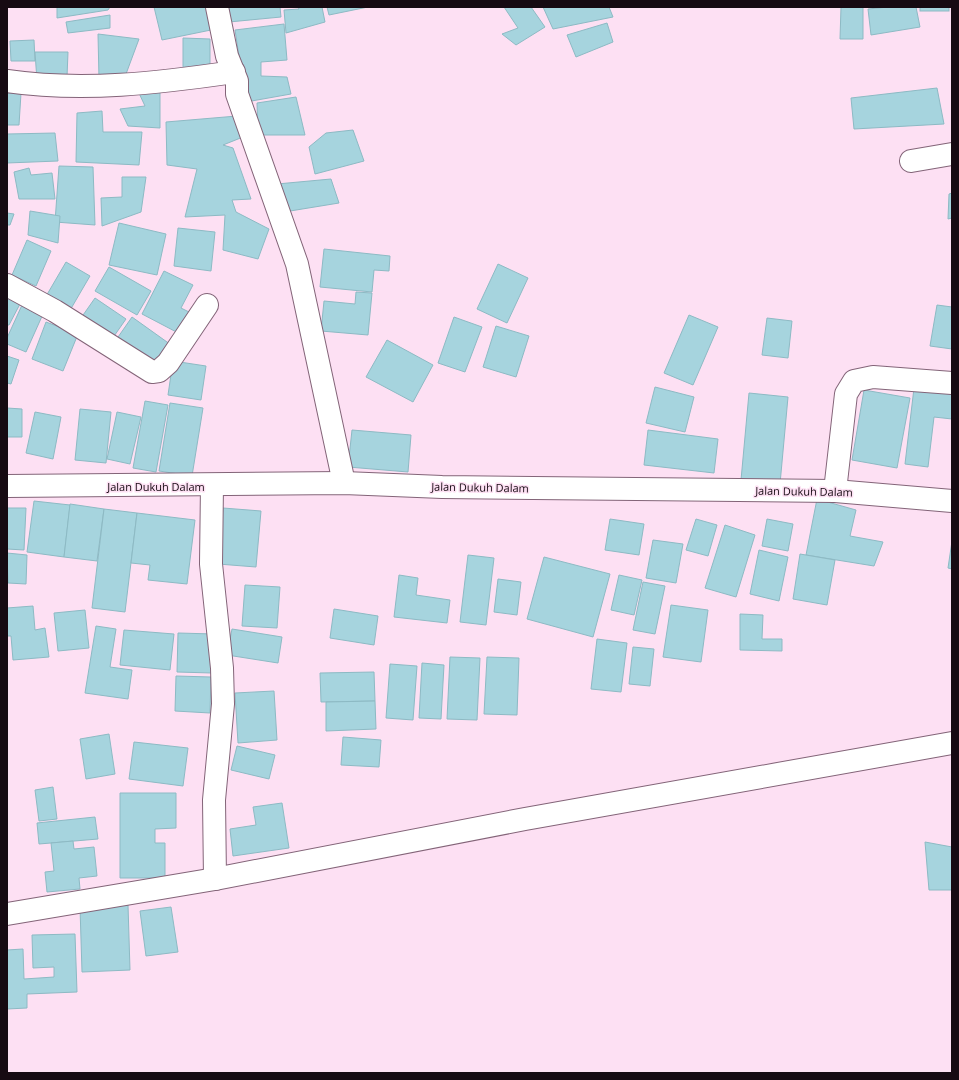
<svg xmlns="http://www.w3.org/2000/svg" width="959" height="1080" font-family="'Open Sans',sans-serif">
<rect width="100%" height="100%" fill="#fde0f3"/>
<g fill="#a6d4de" stroke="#8dbac4">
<polygon points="57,7 110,7 108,10 57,18"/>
<polygon points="154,7 209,7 211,30 162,40"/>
<polygon points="226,7 280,7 281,17 229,22"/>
<polygon points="298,7 322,7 325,22 286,33 284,10 299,9"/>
<polygon points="327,7 368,7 329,15"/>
<polygon points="504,7 531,7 545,27 516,45 502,34 518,28"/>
<polygon points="543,7 609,7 613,17 553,29"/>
<polygon points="841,7 863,7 863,39 840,39"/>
<polygon points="888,7 916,7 920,27 871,35 868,9"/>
<rect x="920" y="7" width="29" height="4"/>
<polygon points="110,15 110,28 68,33 66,22"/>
<polygon points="607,23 613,42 576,57 567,35"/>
<polygon points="284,24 287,60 261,62 261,76 287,77 291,94 246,102 235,30"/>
<polygon points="98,34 139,39 126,74 99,79"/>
<polygon points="183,38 210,39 210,69 183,70"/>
<polygon points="34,40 35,61 11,61 10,41"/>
<polygon points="35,52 68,52 67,77 37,81"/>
<polygon points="937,88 944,124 854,129 851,98"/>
<polygon points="160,90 160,128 128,126 120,109 145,106 138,91"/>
<polygon points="7,93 21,93 19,125 7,125"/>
<polygon points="296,97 305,135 258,135 257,103"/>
<polygon points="102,111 103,132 142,132 139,165 76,162 77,113"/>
<polygon points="237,116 243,137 223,145 233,148 251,199 232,200 236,212 269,229 258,259 223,250 225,215 185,217 197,169 167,165 166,122"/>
<polygon points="353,130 364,161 315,174 309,147 326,133"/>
<polygon points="55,133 58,161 7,163 7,134"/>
<polygon points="59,166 93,167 95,225 55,222"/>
<polygon points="29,168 31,175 52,173 55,199 19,199 14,172"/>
<polygon points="122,177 146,177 141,212 102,226 101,198 122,197"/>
<polygon points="331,179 339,203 284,212 277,184"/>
<polygon points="952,193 952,218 948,219 949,194"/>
<polygon points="30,211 60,216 58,243 28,235"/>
<polygon points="7,213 14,214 10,225 7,225"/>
<polygon points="119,223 166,234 157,275 109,265"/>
<polygon points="178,228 215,232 211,271 174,266"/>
<polygon points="27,240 51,251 36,286 12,275"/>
<polygon points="324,249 390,256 389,271 374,270 372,292 320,287"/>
<polygon points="66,262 90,276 69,312 45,298"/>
<polygon points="498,264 528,278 507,323 477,309"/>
<polygon points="109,267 151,291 137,315 95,291"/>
<polygon points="164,271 193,285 181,308 195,315 184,336 142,314"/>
<polygon points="356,292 372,293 368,335 321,331 324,301 355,304"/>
<polygon points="7,295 21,302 9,325 7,325"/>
<polygon points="95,298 126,319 112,339 81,318"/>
<polygon points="22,305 43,314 26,352 7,344 7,338"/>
<polygon points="937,305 952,307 952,349 930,346"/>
<polygon points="689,315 718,327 693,385 664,373"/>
<polygon points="132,317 174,347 158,369 116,340"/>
<polygon points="454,317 482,327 465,372 438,363"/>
<polygon points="767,318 792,321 788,358 762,355"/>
<polygon points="46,322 78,334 63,371 32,359"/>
<polygon points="496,326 529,336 516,377 483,367"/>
<polygon points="387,340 433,365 413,402 366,377"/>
<polygon points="7,356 19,360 11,384 7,383"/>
<polygon points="173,361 206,366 201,400 168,395"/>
<polygon points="655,387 694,397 685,432 646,423"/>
<polygon points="914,388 952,393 952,419 934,417 928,467 905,464"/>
<polygon points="864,390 910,398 897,468 852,460"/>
<polygon points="749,393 788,397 780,484 741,480"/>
<polygon points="145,401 168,405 156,472 133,468"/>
<polygon points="170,403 203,408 192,476 159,471"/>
<polygon points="7,408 22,409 22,437 7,437"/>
<polygon points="80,409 111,412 106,463 75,460"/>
<polygon points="35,412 61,417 53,459 26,453"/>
<polygon points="117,412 141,417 130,464 107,459"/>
<polygon points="352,430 411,435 408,472 348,467"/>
<polygon points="648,430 718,439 714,473 644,465"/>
<polygon points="817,499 856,510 850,536 883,542 874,566 806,555"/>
<polygon points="34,501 70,505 64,557 27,552"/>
<polygon points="70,504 104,509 97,561 64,557"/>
<polygon points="7,508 26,508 24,550 7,549"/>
<polygon points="223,508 261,511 256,567 218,564"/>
<polygon points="104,509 137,513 125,612 92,608"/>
<polygon points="137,513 195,520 187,584 148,580 150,565 131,563"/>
<polygon points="610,519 644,524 639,555 605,550"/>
<polygon points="696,519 717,525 708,556 686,550"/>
<polygon points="767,519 793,524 788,551 762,546"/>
<polygon points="725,525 755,535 736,597 705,588"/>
<polygon points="653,540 683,544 676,583 646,578"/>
<polygon points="952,541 952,569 948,568"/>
<polygon points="759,550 788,557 779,601 750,594"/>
<polygon points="7,553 27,555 26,584 8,583"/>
<polygon points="800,554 835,560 827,605 793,599"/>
<polygon points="468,555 494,558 486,625 460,622"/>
<polygon points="544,557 610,574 593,637 527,619"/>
<polygon points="399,575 418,578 416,595 450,600 447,623 394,617"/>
<polygon points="619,575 642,580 634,615 611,610"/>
<polygon points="498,579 521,582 517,615 494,612"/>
<polygon points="643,582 665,586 655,634 633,630"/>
<polygon points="245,585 280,587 277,628 242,626"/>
<polygon points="671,605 708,610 701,662 663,657"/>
<polygon points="33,606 35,630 45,628 49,657 13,660 11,636 7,636 7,608"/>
<polygon points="334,609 378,616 374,645 330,638"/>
<polygon points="85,610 89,648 58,651 54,613"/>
<polygon points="740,614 763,615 762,639 782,639 782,651 740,650"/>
<polygon points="96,626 116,629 110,667 132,670 128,699 85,693"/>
<polygon points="232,629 282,637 278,663 227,655"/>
<polygon points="124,630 174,634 170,670 120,665"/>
<polygon points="178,633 214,634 212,673 177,672"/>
<polygon points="597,639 627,643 621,692 591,689"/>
<polygon points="633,647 654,649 650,686 629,684"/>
<polygon points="450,657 480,658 477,720 447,719"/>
<polygon points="487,657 519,658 517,715 484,714"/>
<polygon points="422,663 444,665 441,719 419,718"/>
<polygon points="390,664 417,666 413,720 386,718"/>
<polygon points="374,672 375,701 321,702 320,673"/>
<polygon points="176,676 211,677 210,713 175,711"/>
<polygon points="274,691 277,740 238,743 235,693"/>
<polygon points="375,701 376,729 326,731 326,702"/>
<polygon points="109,734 115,774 86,779 80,739"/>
<polygon points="343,737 381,740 379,767 341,765"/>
<polygon points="134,742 188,748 183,786 129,779"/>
<polygon points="237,746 275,755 269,779 231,770"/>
<polygon points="53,787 57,819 39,821 35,790"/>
<polygon points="120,793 176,793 176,828 155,829 155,843 165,843 165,878 120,878"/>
<polygon points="282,803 289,848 233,856 230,829 256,825 253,807"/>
<polygon points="95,817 98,839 39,844 37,823"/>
<polygon points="73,841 74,849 94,847 97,876 79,878 80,889 47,892 45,872 54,871 51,843"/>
<polygon points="925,842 952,847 952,890 929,890"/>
<polygon points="128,905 130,970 82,972 80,907"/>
<polygon points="171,907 178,952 146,956 140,911"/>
<polygon points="75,934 77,992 27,994 27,1008 7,1009 7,950 23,949 24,979 54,977 54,967 33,968 32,935"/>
</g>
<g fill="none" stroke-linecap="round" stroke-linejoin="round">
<g stroke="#836478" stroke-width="24">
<g id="minor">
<polyline points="217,7 227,56 237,81 237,94 297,264 344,483"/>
<path d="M7,81C83,92 159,83 234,72"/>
<polyline points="911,161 952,154"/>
<polyline points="7,285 55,311 152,372 159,371 168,363 207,305"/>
<polyline points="212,485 211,564 222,668 223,704 214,800 215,879"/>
<polyline points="7,486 344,483 442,487 835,491 952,501"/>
<polyline points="835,491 846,394 854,381 873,377 952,383"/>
<polyline points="7,914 215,879 525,819 952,743"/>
</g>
</g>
<use href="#minor" stroke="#fff" stroke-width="22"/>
</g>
<g text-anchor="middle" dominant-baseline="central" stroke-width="3" stroke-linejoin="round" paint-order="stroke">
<g font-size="11" fill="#160a12" stroke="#fde0f3">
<text x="156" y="486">Jalan Dukuh Dalam</text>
<text transform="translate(480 487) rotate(1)">Jalan Dukuh Dalam</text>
<text transform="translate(804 491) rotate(1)">Jalan Dukuh Dalam</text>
</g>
</g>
<rect width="959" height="1080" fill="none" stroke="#160a12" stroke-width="16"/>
</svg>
